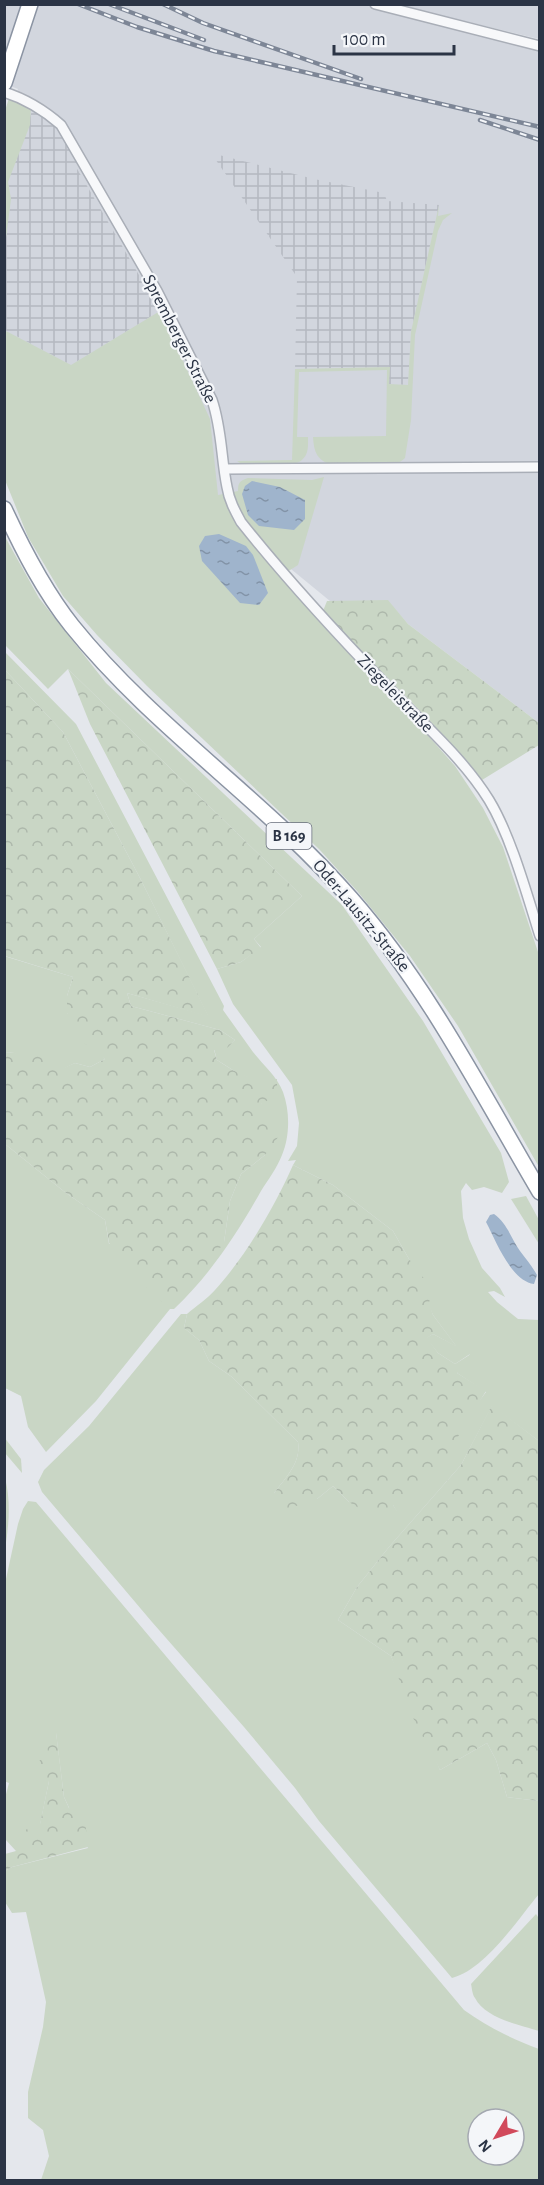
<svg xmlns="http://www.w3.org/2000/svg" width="544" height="2185" font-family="'Alegreya Sans',sans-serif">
<defs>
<pattern id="industrial-grid" width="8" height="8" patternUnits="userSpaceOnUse" patternTransform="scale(1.5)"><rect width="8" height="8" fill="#d2d6de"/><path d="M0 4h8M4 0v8" fill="none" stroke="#b4b8c0"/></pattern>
<pattern id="forest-crowns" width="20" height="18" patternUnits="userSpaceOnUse" patternTransform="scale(1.5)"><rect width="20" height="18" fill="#c9d6c5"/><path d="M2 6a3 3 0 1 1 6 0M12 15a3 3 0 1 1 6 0" fill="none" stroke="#adb8ab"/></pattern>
<pattern id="water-ripples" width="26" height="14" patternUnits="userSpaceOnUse" patternTransform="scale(1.5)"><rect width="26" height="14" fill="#9fb4cc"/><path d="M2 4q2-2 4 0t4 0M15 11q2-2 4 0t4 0" fill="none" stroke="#8293a7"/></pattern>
</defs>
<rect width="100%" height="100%" fill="#e4e7ec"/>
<g fill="#d2d6de">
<polygon points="5,5 364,5 539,48 539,723 408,624 388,601 330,601 252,537 228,493 217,496 5,431 4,132 18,89 5,84"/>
<polygon points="398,5 539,5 539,39"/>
</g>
<g fill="url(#industrial-grid)">
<polygon points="31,107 55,125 65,137 79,161 76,167 160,311 71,365 5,330 5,245 11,199 8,182 32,111"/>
<polygon points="211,153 314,179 384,193 387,201 439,205 411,332 408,385 389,384 389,367 295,369 297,277"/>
</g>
<g fill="#c9d6c5" fill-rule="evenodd">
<polygon points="9,98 31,107 30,125 8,182 11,199 5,245 4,114"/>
<path d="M439,205L438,216L452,213L443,220L438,231L415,335L411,420L405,458C394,469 374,465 361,459L358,461L355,459L330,462L333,465C317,461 314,452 313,437L386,436L387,370L299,372L297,437H308C308,446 309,454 302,460C294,468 251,466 240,463L237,461L292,460L295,369L390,367L389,384L408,385L411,332Z"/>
<path d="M160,311L210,419L218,495L238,491C238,482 240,481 248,478L312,480L324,477L298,565L287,572L262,548L455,766L483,808L503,847L539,955V1167L458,1026L410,956L358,892L319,849L147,686L97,635L63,596L28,537L5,480L4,330L71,365Z"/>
<path d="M4,535L39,598L106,683L342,905L423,1021L501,1153L509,1182L502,1193L484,1187L472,1190L466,1183L461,1191L463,1218L469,1239L482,1268L500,1288L505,1297L494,1291L488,1292L497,1302L518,1319L539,1320V1441L492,1406L461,1465L389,1547L357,1587L338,1620L391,1656L440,1770L487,1743L496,1760L507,1797L539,1801V1894C518,1919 485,1970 452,1978L319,1821L295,1788L244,1727L152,1622L42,1492L38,1482L44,1470L89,1426L181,1314H187L184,1328L199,1340L209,1361L232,1377L298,1442C301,1463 286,1477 274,1493L317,1499L333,1486L349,1502L393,1505L397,1511L486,1392L457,1373L470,1354L455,1364L438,1353L426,1338L433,1334L456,1346L433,1315L409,1259L393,1231L333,1185L293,1165L296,1160L288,1161L297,1146L299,1123L292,1085L233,1004L217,969L241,962L261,947L254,939L302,896L68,669L48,689L5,645Z"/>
<path d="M4,651L76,724L224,1006L223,1010C233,1024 243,1038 253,1052C263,1065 277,1076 283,1092C290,1111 290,1136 282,1155C277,1168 268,1180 261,1191C237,1234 210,1275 174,1309H170L96,1401L46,1452L28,1427L21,1396L5,1388V1144L66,1193L105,1220L109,1244L224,1242L230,1201L241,1174L265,1155L261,1104L276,1080H256L239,1074L217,1060L214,1049L226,1048L235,1040L220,1030L131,1006L127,993L208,1016L140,878L63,732L5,670Z"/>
<polygon points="4,956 73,977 67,996 67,1013 105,1059 90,1067 75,1063 59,1071 14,1053 5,1052"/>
<polygon points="526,1196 539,1220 539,1244 511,1199"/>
<polygon points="4,1437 21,1459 22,1473 5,1453"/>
<path d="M5,1478C11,1501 9,1525 5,1549Z"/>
<path d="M28,1501L36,1502L42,1509L464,2010C488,2027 512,2039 539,2049V2180H41L49,2156L43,2130L28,2118V2092L43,2027L46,2002L26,1912L12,1913L5,1902V1871L12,1867L88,1848L64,1797L56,1733L48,1755L49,1781L40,1825L16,1851L5,1839V1798L9,1783L4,1781V1588L18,1524L23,1509ZM478,2119H514V2155H478Z"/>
<path d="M536,1914L540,1920L539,2031C519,2025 485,2018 475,1998C472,1994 472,1988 471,1984Z"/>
</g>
<g fill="url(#forest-crowns)">
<polygon points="326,455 354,455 358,461 364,456 371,457 376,461 374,465 333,465 326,459"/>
<path d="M388,600L408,624L539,723V745L482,780C433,720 376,668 323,611L327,601Z"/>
<polygon points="68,669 302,896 254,939 261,948 241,962 217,969 90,724"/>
<path d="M5,670L63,732L140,878L209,1017L127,993L131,1006L220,1030L235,1040L226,1049L214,1050L217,1060C240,1075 248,1080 277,1079V1095L261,1104L284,1129L265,1155L241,1174L230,1201L224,1242L207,1268L170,1309L133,1275L109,1243L105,1220L66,1193L5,1144V1052C33,1056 38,1047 59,1070L75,1063L90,1067L105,1059L74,1035L67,1013V996L73,977L5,956Z"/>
<path d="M293,1165L333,1185L393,1231L409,1259L432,1289L429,1303L433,1315L457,1347L433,1334L427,1338L438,1353L455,1364L471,1354L472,1361L457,1373L486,1391L448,1453L397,1512L393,1505L372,1516L349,1502L333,1486L317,1499L287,1509L274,1493C286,1477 301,1463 298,1442L232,1377L209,1361L199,1340L184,1328L187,1314C196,1306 207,1299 215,1290C246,1256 275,1206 293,1165Z"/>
<polygon points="492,1405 539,1441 539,1801 507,1797 496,1760 487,1743 440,1770 411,1714 391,1656 338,1620 357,1587 389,1547 461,1465"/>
<path d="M46,1732H56L64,1797L69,1808L84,1811L88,1847L12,1867L5,1871V1854L16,1851C21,1835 22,1828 40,1824L49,1781L40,1777L36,1763L48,1755Z"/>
</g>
<g fill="url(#water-ripples)">
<polygon points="252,481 280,487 305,500 305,519 294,530 259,526 248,515 242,494 245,486"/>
<polygon points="219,534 246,546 253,555 268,593 259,605 240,603 202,561 199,546 205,536"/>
<path d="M494,1214C507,1223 511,1238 520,1251C526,1259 532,1266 537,1275L534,1284C511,1281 496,1241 486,1222L490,1215Z"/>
</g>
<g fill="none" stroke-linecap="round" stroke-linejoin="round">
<g stroke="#a9aeb7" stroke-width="12">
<g id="minor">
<polyline points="375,4 540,46"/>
<path d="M4,92C26,99 44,110 61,125L157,291L212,400C222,429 221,458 227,487C229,500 235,511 241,522C287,580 338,635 389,688C423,724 463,758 489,800C511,836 527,895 540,936"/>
<polyline points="225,469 540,467"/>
</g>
</g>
<g stroke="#8b94a3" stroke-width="18">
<g id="trunk">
<polyline points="4,83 30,4"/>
<path d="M4,509C23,550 44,591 72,626C154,728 266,801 351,899C428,987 481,1092 540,1192"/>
</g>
</g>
<use href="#minor" stroke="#f7f8fa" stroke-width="9"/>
<use href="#trunk" stroke="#fff" stroke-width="15"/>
<g stroke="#7d8696" stroke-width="4.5">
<g id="rail">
<polyline points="78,4 137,27 214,51 540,127"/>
<polyline points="109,4 204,40"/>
<polyline points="163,4 203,23 361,79"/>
<polyline points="480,120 540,140"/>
</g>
</g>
<use href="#rail" stroke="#f4f6f9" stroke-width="2" stroke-dasharray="7" stroke-linecap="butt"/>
</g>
<g text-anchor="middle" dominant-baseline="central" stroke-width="4.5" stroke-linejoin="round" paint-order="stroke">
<rect fill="#f4f6f9" stroke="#676e7b" stroke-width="1.5" x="266.5" y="823" width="45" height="26" rx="4.5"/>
<g font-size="16" font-weight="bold" fill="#2b3445">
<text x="289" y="836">B 169</text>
</g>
<g font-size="18" fill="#2b3445" stroke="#f4f6f9">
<text transform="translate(179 339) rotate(63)">Spremberger Straße</text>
<text transform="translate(395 694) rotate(46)">Ziegeleistraße</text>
<text transform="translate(361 916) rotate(50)">Oder-Lausitz-Straße</text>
</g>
</g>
<rect width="544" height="2185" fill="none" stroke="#2b3445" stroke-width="12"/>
<g transform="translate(496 2137) rotate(231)"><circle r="28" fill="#f4f6f9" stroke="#a4a8b1" stroke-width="1.5"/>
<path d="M0-4.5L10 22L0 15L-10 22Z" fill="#d1495b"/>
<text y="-9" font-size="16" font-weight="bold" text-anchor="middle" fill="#2b3445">N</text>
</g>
<path d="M334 45v9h120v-9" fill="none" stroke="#2b3445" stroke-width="3"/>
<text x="343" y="45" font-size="18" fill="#2b3445" stroke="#f4f6f9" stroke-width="4.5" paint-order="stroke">100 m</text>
</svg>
